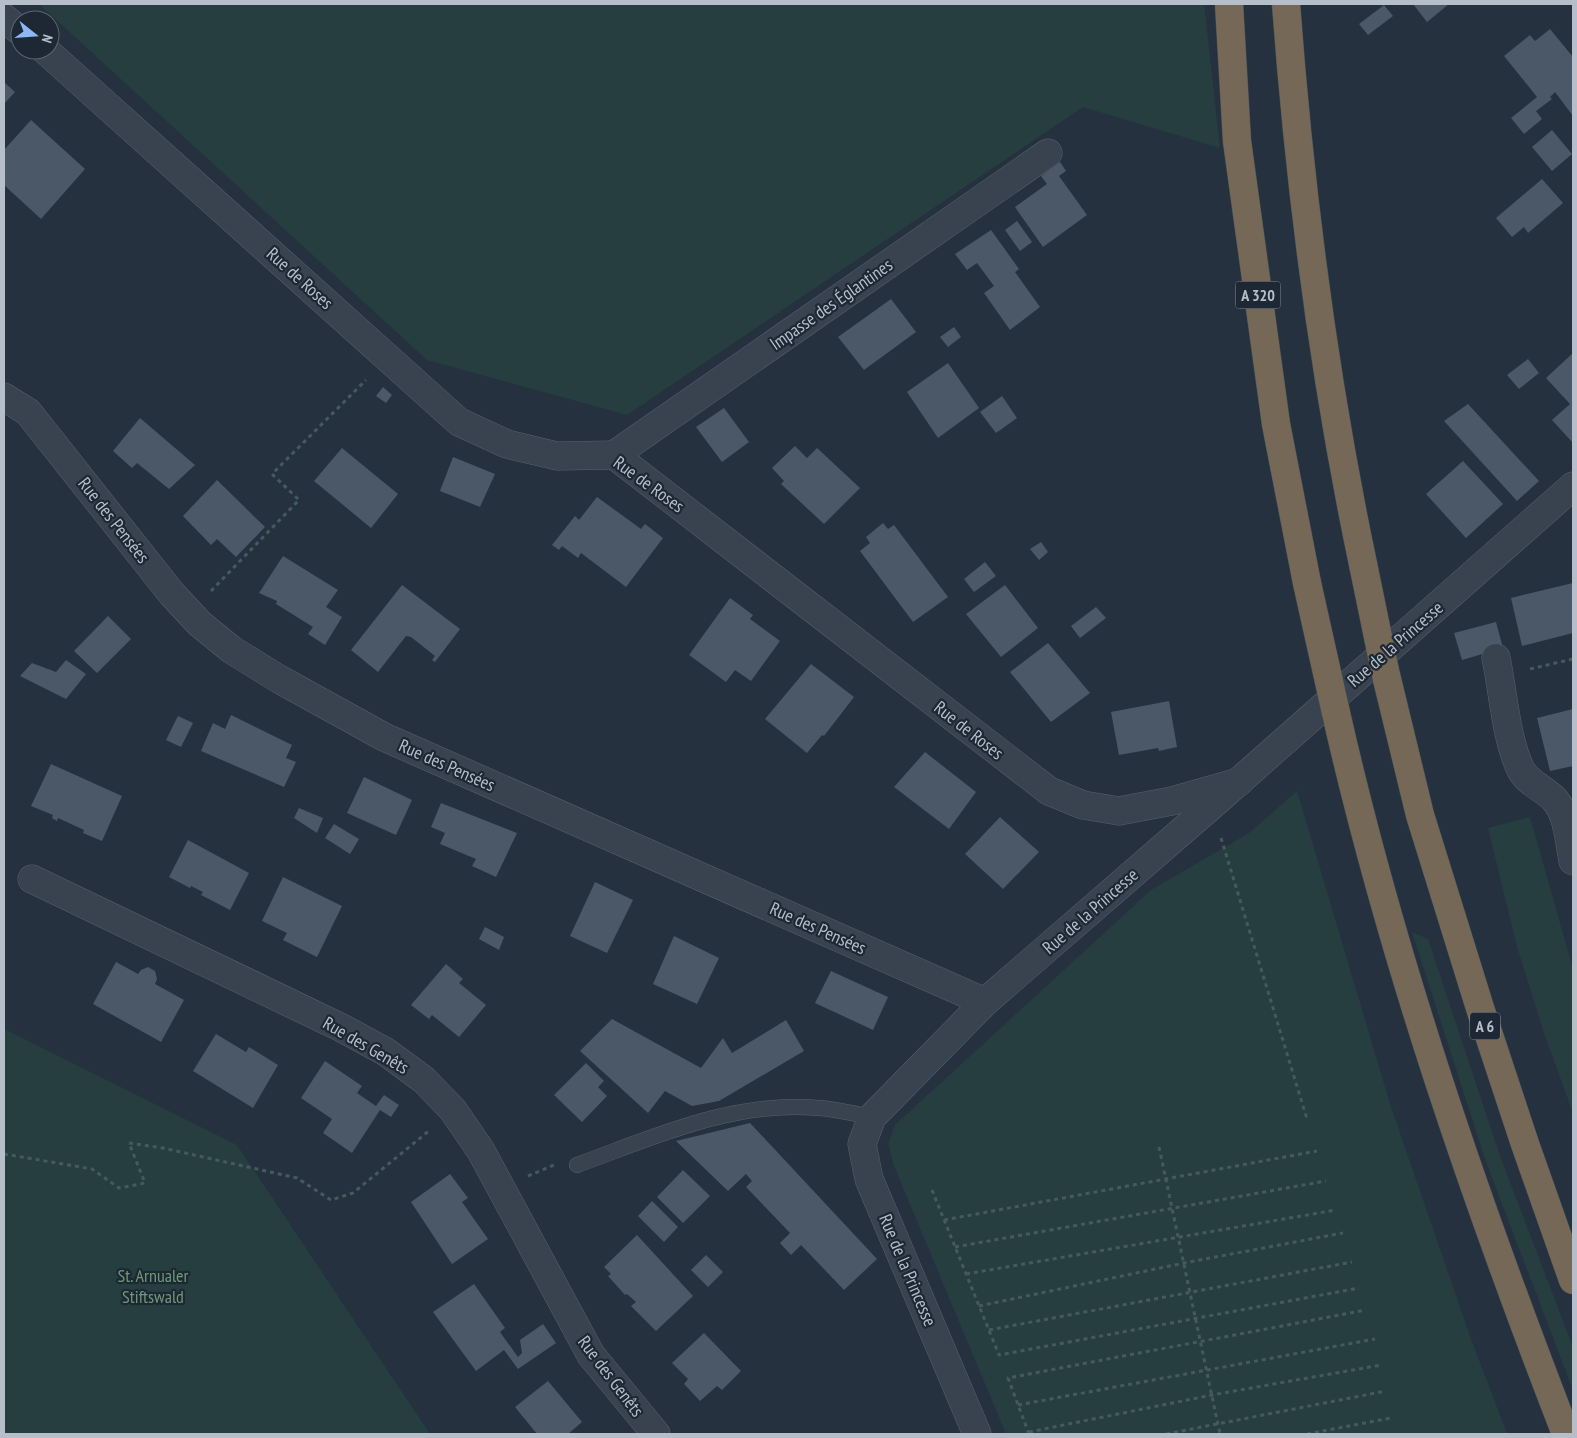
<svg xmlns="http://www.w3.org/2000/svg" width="1577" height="1438" font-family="'PT Sans Narrow',sans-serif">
<rect width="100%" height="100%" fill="#25313f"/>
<g fill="#273e40">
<polygon points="39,4 1204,4 1220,148 1083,107 627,415 427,360"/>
<polygon points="1297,791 1391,1107 1470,1336 1507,1434 1006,1434 894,1166 888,1144 895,1125 1151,890 1249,833"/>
<polygon points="1530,817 1573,969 1573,1113 1545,1036 1517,947 1488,828"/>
<polygon points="1412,932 1428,939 1500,1156 1573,1347 1573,1390 1485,1159"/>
<polygon points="4,1029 237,1145 430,1434 4,1434"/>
</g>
<g fill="#4b5868">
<polygon points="1413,4 1449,4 1427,22"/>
<polygon points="1384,5 1393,16 1368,35 1359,24"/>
<polygon points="1550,29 1573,57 1573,116 1555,92 1550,97 1552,99 1536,111 1542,119 1524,134 1511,118 1537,97 1504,56 1530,35 1535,41"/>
<polygon points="4,82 15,92 4,104"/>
<polygon points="31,120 85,169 41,219 4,185 4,150"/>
<polygon points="1552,130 1572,154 1552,171 1532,147"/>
<polygon points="1060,162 1066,171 1059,176 1087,215 1043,247 1015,207 1047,184 1041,176"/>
<polygon points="1542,179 1563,203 1528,233 1524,227 1512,237 1496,218"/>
<polygon points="1017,221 1032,242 1020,251 1005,230"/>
<polygon points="991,230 1019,269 1015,272 1040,307 1010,330 984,293 994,286 977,263 967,270 955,254"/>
<polygon points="891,299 916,332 864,370 838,337"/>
<polygon points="954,327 961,337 948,347 940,337"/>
<polygon points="1573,353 1573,443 1552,420 1570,404 1546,378"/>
<polygon points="1528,359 1539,373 1519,389 1507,375"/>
<polygon points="948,363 979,408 938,438 907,392"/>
<polygon points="383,387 392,395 386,403 376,396"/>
<polygon points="1002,396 1017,418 996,433 980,412"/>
<polygon points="1468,404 1539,481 1517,501 1444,421"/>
<polygon points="724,408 749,442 722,462 696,427"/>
<polygon points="140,418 195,465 169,489 137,463 132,468 113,451"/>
<polygon points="795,446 807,458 817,448 860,488 824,524 781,484 784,481 772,468"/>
<polygon points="342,448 398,494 371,528 314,481"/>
<polygon points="453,457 495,474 480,507 440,491"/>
<polygon points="1463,461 1503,504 1466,538 1426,494"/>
<polygon points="217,480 265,527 236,557 217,539 211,545 183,516"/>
<polygon points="597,497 641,529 645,524 663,538 626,587 581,553 578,558 562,546 559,550 552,545 575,516 579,520"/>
<polygon points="883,523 888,529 894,525 948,597 913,622 860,551 870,543 866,537"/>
<polygon points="1041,542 1048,552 1039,560 1030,549"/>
<polygon points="283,556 338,590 326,607 342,617 325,645 308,634 313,627 276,604 277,601 259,593"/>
<polygon points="985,562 996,576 974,592 964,579"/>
<polygon points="1573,583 1573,633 1522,646 1511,598"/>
<polygon points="402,585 460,629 435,662 432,660 435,656 411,637 406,636 378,672 351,650"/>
<polygon points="1005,585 1038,628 1001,657 966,614"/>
<polygon points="730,598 753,615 750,619 780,641 751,681 735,670 726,682 689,655"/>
<polygon points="1096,607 1106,618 1080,638 1071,626"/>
<polygon points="108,616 131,639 97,673 74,651"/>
<polygon points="1496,622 1503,648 1462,660 1454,633"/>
<polygon points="1048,643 1090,693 1051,722 1010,672"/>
<polygon points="66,660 86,674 66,699 20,676 32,663 56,672"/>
<polygon points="811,664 854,697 824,736 822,735 807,753 765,719"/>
<polygon points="1169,701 1177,747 1159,751 1158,748 1119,755 1111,712"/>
<polygon points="1573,709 1573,766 1550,771 1537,718"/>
<polygon points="231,715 292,745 286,758 296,762 284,787 201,751 213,723 225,729"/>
<polygon points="178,716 193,723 181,747 166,740"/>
<polygon points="925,752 976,792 949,829 894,787"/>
<polygon points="51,764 122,796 102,841 83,833 84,830 58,818 57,821 52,818 53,815 31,806"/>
<polygon points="364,777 412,800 396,835 347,813"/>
<polygon points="441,803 517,833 496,877 472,866 476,859 440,844 445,833 431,827"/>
<polygon points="299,808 323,818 317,833 294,818"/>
<polygon points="1000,817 1039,852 1003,889 965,854"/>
<polygon points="334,824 359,839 350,854 325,838"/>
<polygon points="188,840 249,873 230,910 201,895 203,892 191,886 190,888 169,877"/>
<polygon points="283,877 342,906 317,957 283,940 287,933 262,921"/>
<polygon points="595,882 633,900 607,953 570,936"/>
<polygon points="485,927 504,937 499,950 479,939"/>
<polygon points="674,936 719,958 697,1004 653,984"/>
<polygon points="116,962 138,974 141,970 148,967 155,971 157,979 155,984 184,1000 161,1042 93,1004"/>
<polygon points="446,964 463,979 459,983 486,1005 459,1037 432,1015 429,1019 411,1005"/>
<polygon points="831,971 888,997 873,1030 815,1003"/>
<polygon points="612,1019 701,1068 723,1038 732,1053 786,1020 804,1051 719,1101 692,1106 665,1091 648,1113 580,1051"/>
<polygon points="216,1034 246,1052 249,1047 278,1065 253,1108 193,1071"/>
<polygon points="325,1061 362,1086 357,1093 376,1106 384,1095 399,1105 391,1117 380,1110 352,1153 323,1133 332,1119 301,1098"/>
<polygon points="586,1063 604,1081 598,1087 607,1096 582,1122 554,1095"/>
<polygon points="750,1123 877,1259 844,1290 801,1245 791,1255 780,1243 790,1233 746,1187 752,1181 746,1174 728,1191 676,1141"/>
<polygon points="683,1170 710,1196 683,1223 657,1197"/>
<polygon points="450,1174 468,1198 462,1202 488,1239 452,1264 411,1202"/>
<polygon points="652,1201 678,1227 664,1242 638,1216"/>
<polygon points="637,1235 693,1296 656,1331 631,1306 636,1302 627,1294 625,1295 608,1276 611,1274 604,1267"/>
<polygon points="706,1255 723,1272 708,1287 691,1270"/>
<polygon points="474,1284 505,1328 500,1332 518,1357 522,1353 520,1340 543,1324 556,1343 518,1369 504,1350 476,1371 433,1312"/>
<polygon points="704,1333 741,1371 722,1390 717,1386 700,1401 684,1384 688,1379 672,1363"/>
<polygon points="548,1381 582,1422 568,1434 537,1434 515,1407"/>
</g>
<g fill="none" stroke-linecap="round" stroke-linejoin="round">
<g stroke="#57616c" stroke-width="16">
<path id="service" d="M577,1165C654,1137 735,1100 819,1108C837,1109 854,1114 872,1117"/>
</g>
<g stroke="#57616c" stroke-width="29">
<g id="minor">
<polyline points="4,18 20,31"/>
<polyline points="45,50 459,422 507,444 557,456 614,455 1049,791 1083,805 1119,811 1172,801 1239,782"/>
<polyline points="4,397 28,412 172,594 200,624 232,650 279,679 384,737 985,1002"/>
<polyline points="614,455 1048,153"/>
<path d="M1496,658C1503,691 1506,738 1520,768C1526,782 1543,788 1554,799C1568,814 1569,841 1573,861"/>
<polyline points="32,879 342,1028 386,1052 424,1080 453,1110 481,1151 591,1355 656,1434"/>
<polyline points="977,1434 869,1179 862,1144 872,1117 985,1002 1211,806 1573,486"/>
</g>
</g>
<g stroke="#444e59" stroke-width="29">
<g id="motorway">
<polyline points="1229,4 1237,141 1276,424 1307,583"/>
<path d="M1286,4C1300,192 1324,379 1363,564"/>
<polyline points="1385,671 1420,815 1480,1008 1525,1144 1573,1280"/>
<path d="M1336,713C1392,960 1475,1199 1566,1434"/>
</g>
</g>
<g stroke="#455a5d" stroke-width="3" stroke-dasharray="4 4" stroke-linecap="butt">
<polyline points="211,591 299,500 272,474 366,380"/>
<polyline points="1530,669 1573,659"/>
<polyline points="1221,838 1307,1119"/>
<polyline points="129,1143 163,1148 297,1178 331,1200 353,1193 430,1130"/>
<polyline points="1159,1147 1220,1434"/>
<polyline points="4,1154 92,1169 119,1188 145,1183 129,1143"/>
<polyline points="528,1176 554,1165"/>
<polyline points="932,1190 999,1355 1359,1288"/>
<polyline points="944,1220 1317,1151"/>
<polyline points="955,1247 1326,1181"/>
<polyline points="966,1274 1336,1210"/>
<polyline points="979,1306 1184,1263 1343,1233"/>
<polyline points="989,1330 1352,1262"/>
<polyline points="1018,1405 1375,1339"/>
<polyline points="1029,1432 1212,1395 1381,1365"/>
<polyline points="1029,1434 1008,1378 1366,1310"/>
<polyline points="1166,1434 1386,1391"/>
<polyline points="1307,1434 1391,1418"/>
</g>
<use href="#service" stroke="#39434f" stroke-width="15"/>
<use href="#minor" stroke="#39434f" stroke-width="28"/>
<use href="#motorway" stroke="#756856" stroke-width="28"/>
<g stroke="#444e59" stroke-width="29" stroke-linecap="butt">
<g id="motorway-bridge">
<polyline points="1363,564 1385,671"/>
<polyline points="1307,583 1336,713"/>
</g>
</g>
<use href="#motorway-bridge" stroke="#756856" stroke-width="28"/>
</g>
<g text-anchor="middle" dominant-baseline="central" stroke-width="4.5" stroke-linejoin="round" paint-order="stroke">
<g fill="#1e2834" stroke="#88919c" stroke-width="1">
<rect x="1235.5" y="281.5" width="45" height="27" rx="4"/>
<rect x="1470" y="1012.5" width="30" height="27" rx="4"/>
</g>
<g font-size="16" font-weight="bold" fill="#b5bec9">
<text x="1258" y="295">A 320</text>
<text x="1485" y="1026">A 6</text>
</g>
<g font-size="18" fill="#b5bec9" stroke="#1e2834">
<text transform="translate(300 278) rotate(42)">Rue de Roses</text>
<text transform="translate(831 304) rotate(-35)">Impasse des Églantines</text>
<text transform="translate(649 484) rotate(36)">Rue de Roses</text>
<text transform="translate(114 520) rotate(52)">Rue des Pensées</text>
<text transform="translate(1395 644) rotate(-41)">Rue de la Princesse</text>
<text transform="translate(969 730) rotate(38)">Rue de Roses</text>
<text transform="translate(447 765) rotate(24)">Rue des Pensées</text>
<text transform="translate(1090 911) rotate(-41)">Rue de la Princesse</text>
<text transform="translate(818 928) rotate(24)">Rue des Pensées</text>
<text transform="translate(366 1045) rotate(30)">Rue des Genêts</text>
<text transform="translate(908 1270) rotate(67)">Rue de la Princesse</text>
<text transform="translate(611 1376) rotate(53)">Rue des Genêts</text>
</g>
<g font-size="18" fill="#6d9a76" stroke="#1e2834">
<text x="153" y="1275">St. Arnualer<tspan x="153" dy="21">Stiftswald</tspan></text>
</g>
</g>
<rect width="1577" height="1438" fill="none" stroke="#b5bec9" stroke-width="10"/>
<g transform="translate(35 35) rotate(107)"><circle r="24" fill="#1e2834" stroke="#5a6470"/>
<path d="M0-4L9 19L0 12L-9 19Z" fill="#8db8f7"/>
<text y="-8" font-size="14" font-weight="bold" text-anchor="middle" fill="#b5bec9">N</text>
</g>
</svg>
